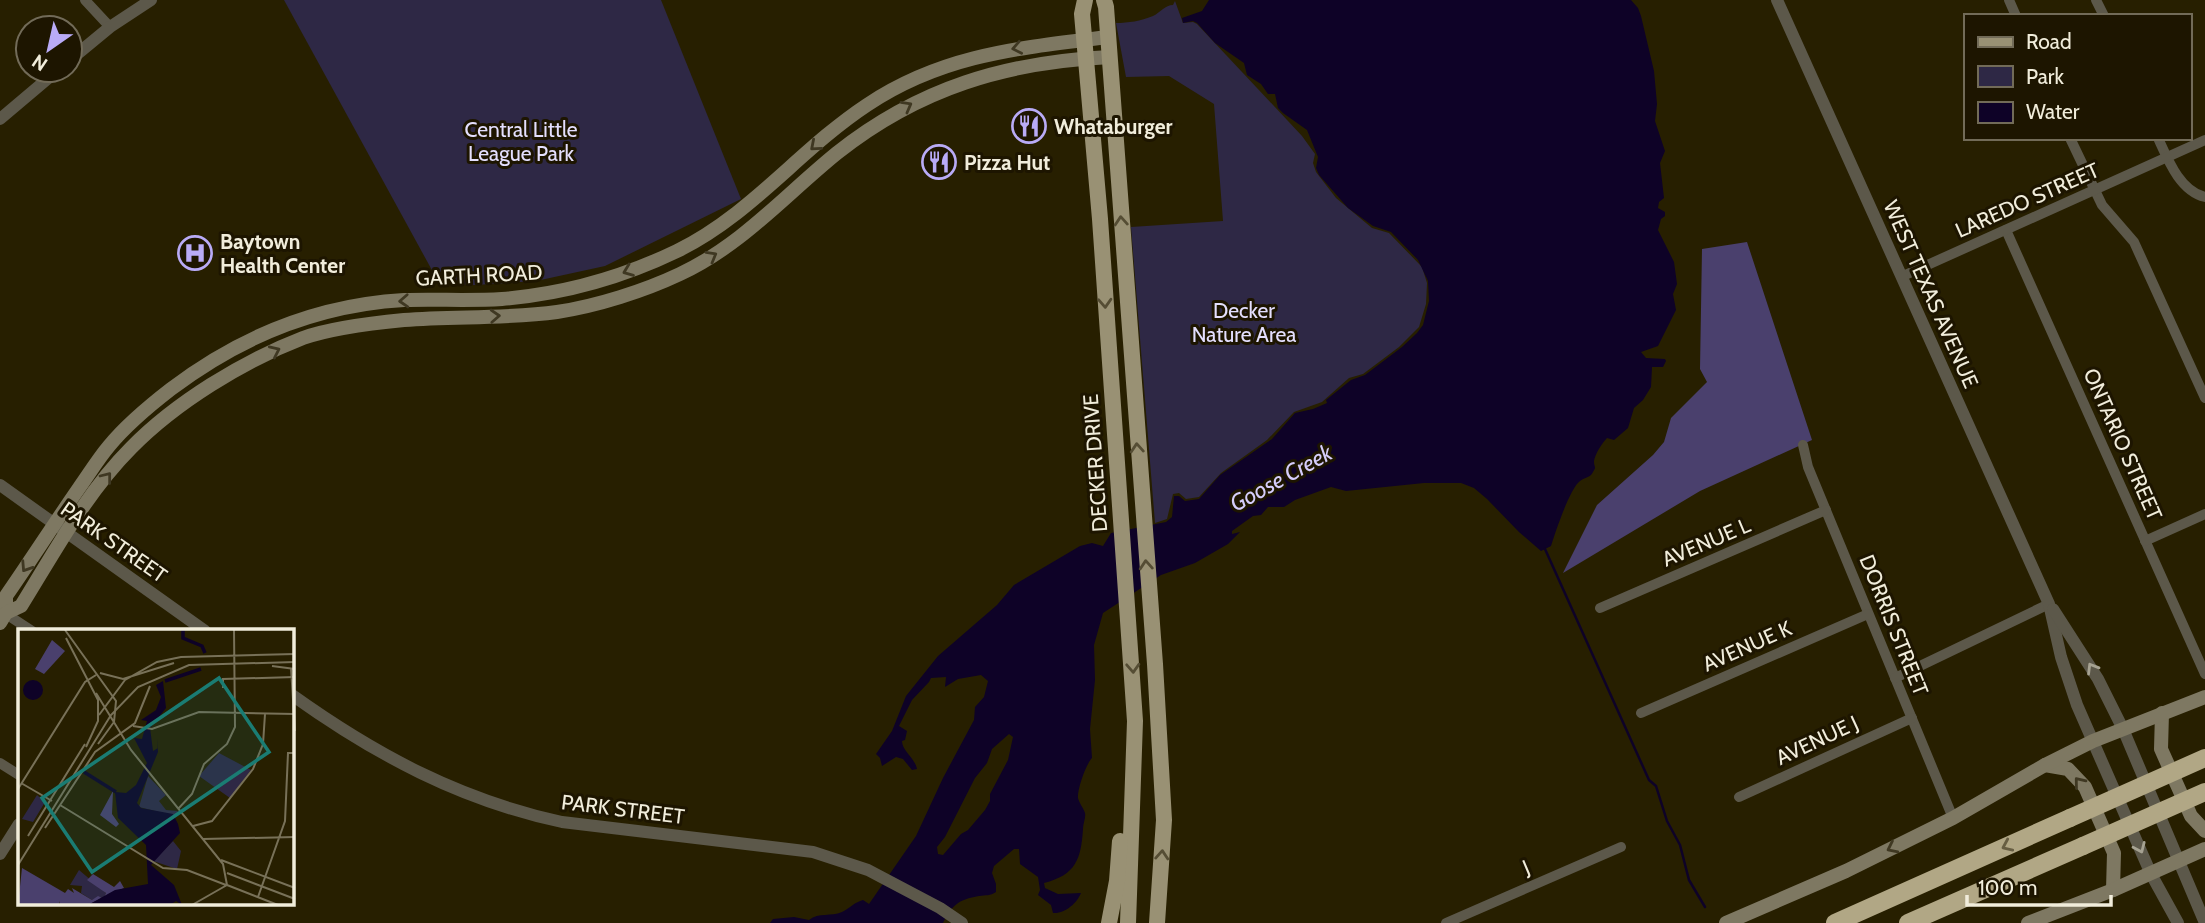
<svg xmlns="http://www.w3.org/2000/svg" width="2205" height="923" font-family="Cabin,sans-serif">
<rect width="100%" height="100%" fill="#271f00"/>
<g fill="#2e2845">
<polygon points="284,0 661,0 741,199 605,266 536,281 475,285 439,283"/>
<path d="M1175,1L1183,23L1193,22L1197,24L1302,136L1315,154L1313,163L1316,172L1336,198L1372,228L1389,233L1422,267L1427,283L1426,304L1419,327L1399,347L1363,374L1349,378L1322,402L1294,412L1267,440L1221,473L1199,497L1186,499L1179,493L1173,494L1167,519L1155,523L1131,227L1223,221L1214,104L1169,76L1126,77L1116,23C1129,23 1140,21 1153,16C1161,12 1165,5 1173,5Z"/>
</g>
<polygon fill="#4a406d" points="1747,242 1812,440 1700,491 1563,573 1597,505 1653,455 1664,442 1671,418 1707,382 1700,369 1702,249"/>
<path fill="#0e0227" fill-rule="evenodd" d="M1209,0H1631L1638,8L1641,16L1654,71L1657,104L1655,121L1665,151L1660,163L1664,198L1659,202L1658,208L1665,212V216L1661,219L1658,230L1674,262L1677,284L1673,294L1676,310L1658,346L1641,352L1646,358L1665,359L1666,361L1663,367H1652L1651,387L1643,400L1634,408L1628,428L1614,440L1607,438C1602,443 1595,454 1594,461C1594,469 1597,465 1593,472C1590,478 1585,477 1580,481C1570,488 1555,533 1551,546L1541,551L1519,532L1487,499L1474,488L1461,483H1424L1346,491L1331,487L1295,500L1284,507H1268L1261,515L1253,516L1232,531V534L1240,532L1228,544L1195,563L1161,575L1103,613L1094,645L1095,680L1090,729L1092,758C1086,764 1077,790 1078,798C1079,803 1083,807 1085,813C1086,818 1083,823 1083,829C1081,859 1076,875 1044,883L1045,888L1058,894L1081,893C1077,903 1065,914 1053,913L1051,905L1038,895L1040,890L1038,877L1020,864L1019,849H1014L994,866L992,873L996,884V892C990,896 986,895 979,896C958,900 953,904 943,923H770L773,919L794,917L809,920C819,912 831,917 842,912C850,908 855,902 863,900L869,904L916,836L943,778L974,720L975,707L984,697L988,681L981,675L958,679L945,687L946,677L931,678L929,682L912,700L899,726L907,731L905,740L902,741C902,751 915,758 917,769L912,770L903,759L896,757L882,766L880,758L876,754L892,731L906,696L938,656L997,605L1014,585L1080,546L1092,543L1103,546L1111,533L1166,522L1172,517L1174,496H1179L1185,501L1199,499L1220,475L1272,439L1295,413L1313,409L1327,403L1326,400L1351,380L1365,375L1402,347L1417,333L1423,325L1429,301L1428,281L1418,260L1391,232L1373,226L1348,208L1319,175L1316,168L1318,157L1307,130L1283,113L1278,108L1275,94H1268L1261,84L1247,75L1244,63L1215,43L1197,23L1193,21L1183,23L1182,18L1202,11ZM1009,734L1013,737L1008,760L990,794V801L985,810L968,830L961,834L943,855L938,854L937,847L945,837L975,778L987,763L992,749Z"/>
<g fill="none" stroke-linecap="round" stroke-linejoin="round">
<polyline stroke="#0e0227" stroke-width="2.5" points="1545,549 1649,780 1656,786 1667,821 1680,845 1689,880 1705,907"/>
<g stroke="#5c584a" stroke-width="10">
<polyline points="85,0 110,27"/>
<polyline points="2009,0 2016,16"/>
<polyline points="2096,0 2104,16"/>
<polyline points="2070,138 2102,205 2134,242 2205,398"/>
<path d="M2158,138C2168,160 2180,191 2205,197"/>
<polyline points="2006,230 2205,674"/>
<polyline points="1903,276 2205,140"/>
<polyline points="1803,445 1808,467 1953,818"/>
<polyline points="2145,541 2205,514"/>
<polyline points="1600,608 1826,510"/>
<polyline points="3,612 32,631"/>
<polyline points="1895,678 2049,604"/>
<polyline points="1641,713 1868,614"/>
<polyline points="0,763 19,775"/>
<polyline points="1739,797 1912,718"/>
<polyline points="1446,923 1621,847"/>
</g>
<g stroke="#5c584a" stroke-width="12">
<polyline points="1777,0 2049,604 2061,657 2077,705 2151,874 2178,923"/>
<polyline points="70,60 110,27 151,0"/>
<polyline points="0,119 58,70"/>
<polyline points="0,485 205,631"/>
<polyline points="2053,609 2098,679 2123,729 2205,923"/>
<path d="M292,695C376,755 460,800 562,822L813,852L868,870L940,908L962,923"/>
<polyline points="0,854 19,824"/>
</g>
<g stroke="#7e7862" stroke-width="14">
<path d="M6,613V596C31,560 54,524 79,488C89,474 98,459 109,446C127,424 149,406 171,389C241,336 317,305 404,300C437,299 470,301 502,299C563,294 621,278 677,251C752,214 799,150 867,105C943,54 1021,48 1108,37"/>
<path d="M0,623L6,613L21,606C54,553 86,493 131,448C175,403 243,361 303,338C331,328 373,323 404,320C455,316 507,319 557,312C597,306 644,291 680,274C742,245 784,196 837,153C919,88 1006,62 1110,57"/>
<polyline points="2162,713 2161,749 2191,816 2205,831"/>
<polyline points="2045,765 2068,769 2085,787 2114,853 2113,890"/>
<polyline points="1726,923 1846,871 1953,818 2045,765 2093,741 2205,697"/>
<polyline points="2028,923 2113,890 2205,849"/>
</g>
<g stroke="#999174" stroke-width="16">
<polyline points="1085,0 1082,14 1100,219 1135,721 1128,923"/>
<polyline points="1104,0 1106,7 1155,664 1164,820 1157,923"/>
<polyline points="1109,923 1117,881 1120,841"/>
</g>
<g stroke="#b1a785" stroke-width="18">
<polyline points="1835,923 2070,818"/>
<polyline points="1908,923 2083,846"/>
</g>
<g stroke="#b1a785" stroke-width="18">
<polyline points="2070,818 2205,758"/>
<polyline points="2083,846 2205,792"/>
</g>
</g>
<defs><path id="oneway-chevron" d="M-2-3.5L2.5 0L-2 3.5" fill="none" stroke-width="1.6" stroke-linecap="round" stroke-linejoin="round" transform="scale(1.75)"/></defs>
<g stroke="#3f3822">
<use href="#oneway-chevron" transform="translate(1017 48) rotate(169)"/>
<use href="#oneway-chevron" transform="translate(907 106) rotate(-29)"/>
<use href="#oneway-chevron" transform="translate(815 146) rotate(139)"/>
<use href="#oneway-chevron" transform="translate(712 256) rotate(-30)"/>
<use href="#oneway-chevron" transform="translate(628 271) rotate(159)"/>
<use href="#oneway-chevron" transform="translate(404 301) rotate(177)"/>
<use href="#oneway-chevron" transform="translate(495 316) rotate(-3)"/>
<use href="#oneway-chevron" transform="translate(275 351) rotate(-25)"/>
<use href="#oneway-chevron" transform="translate(107 477) rotate(-52)"/>
<use href="#oneway-chevron" transform="translate(26 567) rotate(123)"/>
<use href="#oneway-chevron" transform="translate(2079 782) rotate(-129)"/>
<use href="#oneway-chevron" transform="translate(1892 848) rotate(154)"/>
</g>
<g stroke="#554d34">
<use href="#oneway-chevron" transform="translate(1121 221) rotate(-94)"/>
<use href="#oneway-chevron" transform="translate(1105 303) rotate(87)"/>
<use href="#oneway-chevron" transform="translate(1137 448) rotate(-94)"/>
<use href="#oneway-chevron" transform="translate(1146 565) rotate(-94)"/>
<use href="#oneway-chevron" transform="translate(1133 668) rotate(87)"/>
<use href="#oneway-chevron" transform="translate(1162 855) rotate(-86)"/>
</g>
<g stroke="#a6a292">
<use href="#oneway-chevron" transform="translate(2092 668) rotate(-121)"/>
<use href="#oneway-chevron" transform="translate(2140 848) rotate(66)"/>
</g>
<use stroke="#675e42" href="#oneway-chevron" transform="translate(2007 846) rotate(156)"/>
<defs>
<g id="restaurant-ring" transform="scale(1.75)"><circle r="9.5" fill="#1d1500" stroke="#b9abf7" stroke-width="1.5"/><path d="M-5-6h1v4h1v-4h1v4h1v-4h1v5L-1.5 .5V6h-2V.5L-5-1ZM5-6V6H3V1.5H1.5Q1.5-4 5-6Z" fill="#b9abf7"/></g>
<g id="hospital-ring" transform="scale(1.75)"><circle r="9.5" fill="#1d1500" stroke="#b9abf7" stroke-width="1.5"/><path d="M-5-5h3v3.5h4V-5h3V5h-3V1.5h-4V5h-3Z" fill="#b9abf7"/></g>
</defs>
<g fill-rule="evenodd">
<use href="#restaurant-ring" x="1029" y="126"/>
<use href="#restaurant-ring" x="939" y="162"/>
<use href="#hospital-ring" x="195" y="253"/>
</g>
<g text-anchor="middle" dominant-baseline="central" stroke-width="6" stroke-linejoin="round" paint-order="stroke">
<g font-size="21" font-weight="bold" fill="#f1eddb" stroke="#1d1500" text-anchor="start">
<text x="1054" y="126">Whataburger</text>
<text x="964" y="162">Pizza Hut</text>
<text x="220" y="241">Baytown<tspan x="220" dy="24">Health Center</tspan></text>
</g>
<g font-size="21" fill="#e4dffe" stroke="#1d1500">
<text x="521" y="129">Central Little<tspan x="521" dy="24">League Park</tspan></text>
<text x="1244" y="310">Decker<tspan x="1244" dy="24">Nature Area</tspan></text>
</g>
<g font-size="21" fill="#f1eddb" stroke="#1d1500">
<text transform="translate(2027 200) rotate(-24)">LAREDO STREET</text>
<text transform="translate(479 275) rotate(-3)">GARTH ROAD</text>
<text transform="translate(1931 294) rotate(66)">WEST TEXAS AVENUE</text>
<text transform="translate(2123 444) rotate(66)">ONTARIO STREET</text>
<text transform="translate(1095 463) rotate(-94)">DECKER DRIVE</text>
<text transform="translate(114 542) rotate(35)">PARK STREET</text>
<text transform="translate(1706 542) rotate(-23)">AVENUE L</text>
<text transform="translate(1894 625) rotate(68)">DORRIS STREET</text>
<text transform="translate(1747 646) rotate(-24)">AVENUE K</text>
<text transform="translate(1817 740) rotate(-25)">AVENUE J</text>
<text transform="translate(623 809) rotate(7)">PARK STREET</text>
<text transform="translate(1526 867) rotate(-23)">J</text>
</g>
<g font-size="23" font-style="italic" fill="#d5cdfb" stroke="#1d1500">
<text transform="translate(1281 478) rotate(-29)">Goose Creek</text>
</g>
</g>
<g transform="translate(18 629)">
<rect width="276" height="276" fill="#271f00"/>
<path d="M201,124L233,141L212,169L181,147ZM130,147L148,166L141,172L148,181L160,182L157,187L121,178ZM19,166L27,173L15,193L4,190ZM155,212L163,222L159,240L135,232ZM61,241L88,264L86,268L74,271L63,264L64,257L52,256Z" fill="#2e2845"/>
<path d="M34,11L47,22L26,45L17,40ZM95,162L94,185L101,195L98,198L82,186ZM4,239L47,264L50,260L56,264L54,259L74,271L80,267L84,269L70,276H42V272L41,276H0ZM75,245L96,258L102,252L106,259L86,268L88,264L69,251Z" fill="#4a406d"/>
<path d="M5 61a10 10 0 1 1 20 0a10 10 0 1 1-20 0ZM145,52L148,79L132,99L135,122L140,119L139,110L140,123L119,174L123,179L155,185L160,195L162,204L133,236L156,256L164,276L158,272L152,276H70L97,261L130,255L128,216L100,189L97,163L108,164L118,156L129,134L116,109L124,110L129,92L123,91L138,81L143,68L138,56Z" fill="#0e0227"/>
<path fill="none" stroke="#0e0227" stroke-width="3.5" d="M165,1V9L184,17L187,24M147,52L183,40M66,143L98,163"/>
<path fill="none" stroke="#787158" stroke-width="2" d="M47,1L98,72L96,93L80,115M48,9L80,71V92L68,118M254,37L277,40M273,39L277,102M82,44L105,50L156,34M205,59V50L277,48M78,64L113,121L205,235L209,256M81,86L107,51L139,33L163,28L277,25M115,97L134,100L181,83L277,85M3,154L34,172M0,160L67,53L78,46M42,176L145,239L169,241L208,256M160,180L174,165L186,135L209,115L217,98L216,1M175,197L194,192L235,140L245,115L247,85M27,199L77,123L117,94L132,57M10,207L67,115M185,210L277,208M203,231L277,259M0,236L93,86L120,58L171,36L277,33M209,244L277,270M209,256L260,276M240,268L267,192L270,124H277M174,276L209,256"/>
<path fill="#1a7c73" fill-opacity="0.15" stroke="#1a7c73" stroke-width="3.5" d="M201,49L251,123L74,243L24,169Z"/>
<rect width="276" height="276" fill="none" stroke="#f1eddb" stroke-width="3.5"/>
</g>
<rect x="1964" y="14" width="228" height="126" fill="#1d1500" stroke="#726b58" stroke-width="2"/>
<rect x="1978" y="37" width="35" height="10" fill="#999174" stroke="#726b58" stroke-width="2"/>
<text x="2026" y="49" font-size="21" fill="#f1eddb">Road</text>
<rect x="1978" y="66" width="35" height="21" fill="#2e2845" stroke="#726b58" stroke-width="2"/>
<text x="2026" y="84" font-size="21" fill="#f1eddb">Park</text>
<rect x="1978" y="102" width="35" height="21" fill="#0e0227" stroke="#726b58" stroke-width="2"/>
<text x="2026" y="119" font-size="21" fill="#f1eddb">Water</text>
<g transform="translate(49 49) rotate(214)"><circle r="33" fill="#1d1500" stroke="#726b58" stroke-width="2"/>
<path d="M0-5L12 26L0 18L-12 26Z" fill="#b9abf7"/>
<text y="-10" font-size="19" font-weight="bold" text-anchor="middle" fill="#f1eddb">N</text>
</g>
<path d="M1967 895v10h144v-10" fill="none" stroke="#f1eddb" stroke-width="3.5"/>
<text x="1978" y="895" font-size="21" fill="#f1eddb" stroke="#1d1500" stroke-width="5" paint-order="stroke">100 m</text>
</svg>
